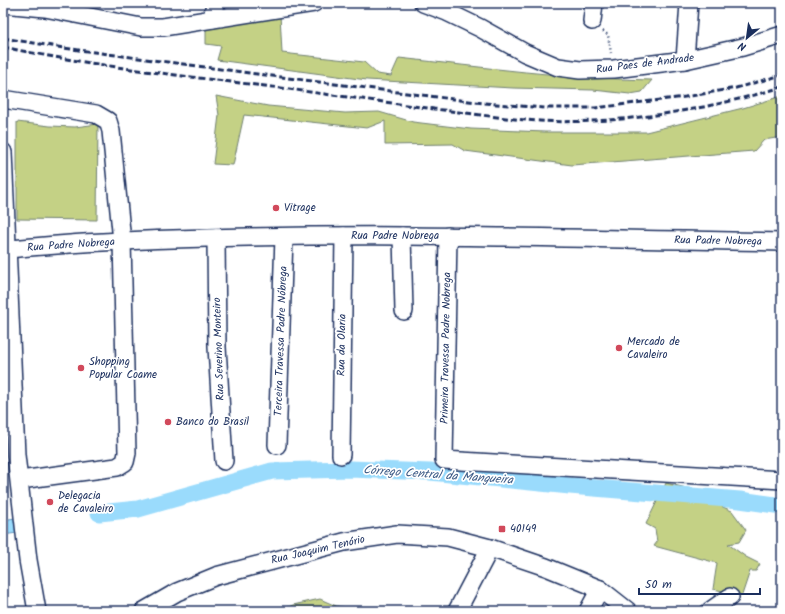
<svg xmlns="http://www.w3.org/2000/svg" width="785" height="614" font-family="Kalam,sans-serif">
<rect width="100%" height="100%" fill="#fff"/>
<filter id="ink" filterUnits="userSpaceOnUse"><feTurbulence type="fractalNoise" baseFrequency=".025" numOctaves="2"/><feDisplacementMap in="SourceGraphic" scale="8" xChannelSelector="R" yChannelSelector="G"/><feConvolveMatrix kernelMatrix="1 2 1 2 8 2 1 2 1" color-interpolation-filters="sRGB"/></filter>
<g filter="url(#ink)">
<g fill="#c4d185" stroke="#708072">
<path d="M280,14L282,53L364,62L377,74L391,76L399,58C483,67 568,79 652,80L642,92L630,94L593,90L513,88L367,80L217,60L221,46L206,44V27Z"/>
<polygon points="216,96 268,106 345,113 379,112 413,122 471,129 545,132 646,132 743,108 782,96 782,137 764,140 754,151 572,165 465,151 453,144 385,145 385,121 367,128 244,115 233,165 213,164 219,115"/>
<polygon points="17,122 50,126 75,127 98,124 97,220 17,219"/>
<polygon points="666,483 699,491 716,504 732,511 746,530 739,542 728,544 746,557 760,564 756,571 750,571 742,595 713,589 717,563 654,546 657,542 655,529 646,524"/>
<polygon points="320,599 336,606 347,608 348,611 279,611 293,605"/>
</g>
<polygon fill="#9adbfc" stroke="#6796bd" points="15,518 17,533 3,535 3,520"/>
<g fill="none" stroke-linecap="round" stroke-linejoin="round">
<polyline stroke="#9adbfc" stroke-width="17" points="99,513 138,509 272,471 350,469 430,472 570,486 740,500 782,506"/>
<g stroke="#1b2f5e" stroke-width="20">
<g id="minor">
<polyline points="423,3 447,12 480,28 525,53 558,67 580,70 614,69 685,60 743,47 782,35"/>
<polyline points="3,4 45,8 141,27 163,27 314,3"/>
<polyline points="212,19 215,3"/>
<polyline points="592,21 594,3"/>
<polyline points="685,60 689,3"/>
<polyline points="3,99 96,114 108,121 111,131 122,241 127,453 125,462 117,467 20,480"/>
<polyline points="3,152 16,455 28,560 37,611"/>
<polyline points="402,236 404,311"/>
<polyline points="448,236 444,460 782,480"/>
<polyline points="216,238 217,347 224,461"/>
<path d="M7,249C46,246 85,242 124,241C343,231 563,238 782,242"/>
<polyline points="277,445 284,237"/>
<polyline points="341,455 344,236"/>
<polyline points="144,611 177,592 216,576 344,542 397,534 448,537 490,548 546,567 600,589 628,611"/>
<polyline points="457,611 490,548"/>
<polyline points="588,611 600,589"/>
<polyline points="710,611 730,597"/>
</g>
</g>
<polyline stroke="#1b2f5e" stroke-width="2.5" stroke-dasharray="1 3" stroke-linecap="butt" points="603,31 608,35 611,53"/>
<use href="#minor" stroke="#fff" stroke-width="17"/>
<g stroke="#1b2f5e" stroke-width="3" stroke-dasharray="6 3" stroke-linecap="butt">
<polyline points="3,38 64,48 257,74 484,103 545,108 595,108 685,97 736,88 782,75"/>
<path d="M3,47C97,67 193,77 289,89C337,96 386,102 434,109C469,113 505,119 540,121C617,125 708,110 782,87"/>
</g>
</g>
</g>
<g fill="#d1495b" stroke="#fff" stroke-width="1.5">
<circle cx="276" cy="208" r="4"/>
<circle cx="619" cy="348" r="4"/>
<circle cx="81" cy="368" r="4"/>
<circle cx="168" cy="422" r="4"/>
<circle cx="50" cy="502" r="4"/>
<rect x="498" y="525" width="8" height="8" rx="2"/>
</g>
<g text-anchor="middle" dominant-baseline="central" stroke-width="3.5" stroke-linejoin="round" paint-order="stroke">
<g font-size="11" fill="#1b2f5e" stroke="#fff">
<text transform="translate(645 64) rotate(-7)">Rua Paes de Andrade</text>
<text x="395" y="236">Rua Padre Nobrega</text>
<text transform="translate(718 241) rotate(1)">Rua Padre Nobrega</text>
<text transform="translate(71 245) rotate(-4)">Rua Padre Nobrega</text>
<text transform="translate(281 341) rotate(-88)">Terceira Travessa Padre Nóbrega</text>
<text transform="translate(342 345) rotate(-89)">Rua da Olaria</text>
<text transform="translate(446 348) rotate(-89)">Primeira Travessa Padre Nobrega</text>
<text transform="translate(219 349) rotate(-92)">Rua Severino Monteiro</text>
<text transform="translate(318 550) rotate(-13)">Rua Joaquim Tenório</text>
</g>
<g font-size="11" fill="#1b2f5e" stroke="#fff" text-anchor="start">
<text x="284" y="208">Vitrage</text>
<text x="627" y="342">Mercado de<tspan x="627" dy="13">Cavaleiro</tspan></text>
<text x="89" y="362">Shopping<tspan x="89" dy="13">Popular Coame</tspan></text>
<text x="176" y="422">Banco do Brasil</text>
<text x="58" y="496">Delegacia<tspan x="58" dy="13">de Cavaleiro</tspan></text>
<text x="510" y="529">40149</text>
</g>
<g font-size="12" font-style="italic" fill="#3b5a86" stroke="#fff">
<text transform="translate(438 475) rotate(4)">Córrego Central da Mangueira</text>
</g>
</g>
<rect width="785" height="614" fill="none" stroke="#fff" stroke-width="16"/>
<rect x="8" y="8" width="769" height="598" fill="none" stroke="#1b2f5e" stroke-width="1.5" filter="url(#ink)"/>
<g transform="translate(747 38) rotate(209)" stroke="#ffffff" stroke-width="3" paint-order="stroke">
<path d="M0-3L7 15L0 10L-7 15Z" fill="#1b2f5e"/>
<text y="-6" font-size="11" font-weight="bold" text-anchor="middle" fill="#1b2f5e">N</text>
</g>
<path d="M639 588v6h121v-6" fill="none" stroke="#1b2f5e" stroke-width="2"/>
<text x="645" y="588" font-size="12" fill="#1b2f5e" stroke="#ffffff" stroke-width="3" paint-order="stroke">50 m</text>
</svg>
